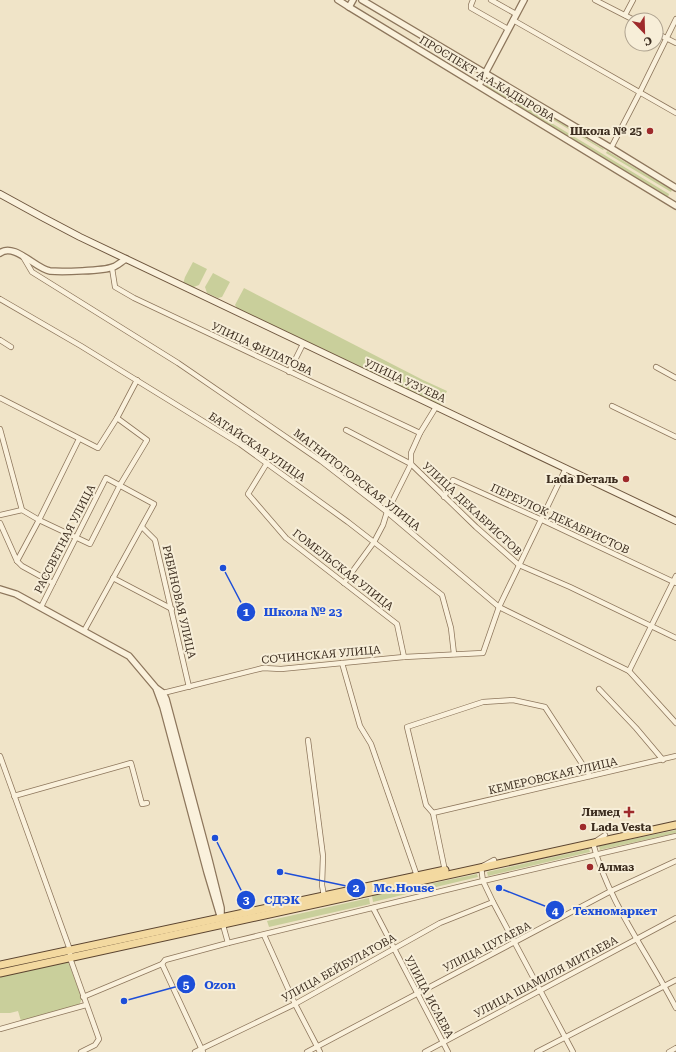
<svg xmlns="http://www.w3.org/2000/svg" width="676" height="1052" font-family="'Roboto Serif',serif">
<rect width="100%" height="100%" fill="#f0e4c8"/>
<g fill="#c9cf9b">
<polygon points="490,80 604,149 603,150 489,81"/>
<polygon points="487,84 669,194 668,197 486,86"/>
<polygon points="607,151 672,190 671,192 606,153"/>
<polygon points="193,262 207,269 199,285 191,288 183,284 185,277"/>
<polygon points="213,273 230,282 222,297 218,298 207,293 205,287"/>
<polygon points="244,288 423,380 447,391 440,406 239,311 235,305"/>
<polygon points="676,830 676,833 600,850 599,846"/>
<polygon points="589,849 590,852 488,876 487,872"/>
<polygon points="477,874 478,877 373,902 372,896"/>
<polygon points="369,898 370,904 269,927 267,921"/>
<polygon points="67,961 69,964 82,999 79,1005 21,1021 18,1011 10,1013 0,1013 0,975"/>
</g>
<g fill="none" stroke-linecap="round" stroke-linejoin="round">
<g stroke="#8d765c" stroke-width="6">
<g id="minor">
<polyline points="473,0 471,5 471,8 508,29"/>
<polyline points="491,0 516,14"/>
<polyline points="595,0 634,20"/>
<polyline points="625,15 633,0"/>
<polyline points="513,20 676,113"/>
<polyline points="656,33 676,43"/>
<polyline points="611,148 640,92 676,19"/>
<polyline points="22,255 32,272 178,363 321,461 387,512 499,607 629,671 676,723"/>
<polyline points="112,268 115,287 134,298 420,433"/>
<polyline points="0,299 81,346 240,444 348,522 442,595 451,628 454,654"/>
<polyline points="0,340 11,347"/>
<polyline points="656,367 676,378"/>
<polyline points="289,372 303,344"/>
<polyline points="0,398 98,448 117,418 137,380"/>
<polyline points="612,406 676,437"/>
<polyline points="0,429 22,510"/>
<polyline points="346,430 411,464 476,527 519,565 570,587 676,638"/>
<polyline points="267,463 248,494 286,538 397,624 404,657"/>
<polyline points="444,497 453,480 542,520 676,583"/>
<polyline points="0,515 22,510 39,520 90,544 120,485 147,440 117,418"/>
<polyline points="0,523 17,561 22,566 53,583"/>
<polyline points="142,527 155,540 189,687"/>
<polyline points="17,561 39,520 79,439"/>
<polyline points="113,578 172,609"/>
<polyline points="344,583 374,542 383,525 387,512 411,464 411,453 420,433 436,407"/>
<polyline points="41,607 106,478 154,504 84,631"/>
<polyline points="342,663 360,726 371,744 417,876"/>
<polyline points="629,671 676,576"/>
<polyline points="599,689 636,728 663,760"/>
<polyline points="163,693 263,668 281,669 404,657 483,653 499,607 566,468"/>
<polyline points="308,740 323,856 322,885 324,896 323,897"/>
<polyline points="0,756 70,950 70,958 99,1039 95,1045 81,1052"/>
<polyline points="14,796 131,763 142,804 147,803"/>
<polyline points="433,813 676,756"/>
<path d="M605,835L593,843C608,902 648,953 676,1008"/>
<polyline points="494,860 481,867 483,881 493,902 573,1052"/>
<polyline points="445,871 433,813 426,805 407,727 483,702 513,700 545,707 590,776"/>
<polyline points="373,908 448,1052"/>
<polyline points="223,925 228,943"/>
<polyline points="264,935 295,1004 320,1052"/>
<polyline points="83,997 162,964"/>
<polyline points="0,1029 86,1005"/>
<polyline points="195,1052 295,1004 440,923 493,902"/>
<polyline points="203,1052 162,964 165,960 228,943 483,881 676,836"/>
<polyline points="307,1052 611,891 676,861"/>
<polyline points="425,1052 676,918"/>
<polyline points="537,1052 676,980"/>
<polyline points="669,1052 676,1048"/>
</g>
</g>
<g stroke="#8d765c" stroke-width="8">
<g id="tertiary">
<polyline points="338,0 349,7 353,0"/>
<polyline points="362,0 611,148 676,188"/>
<polyline points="349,7 676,206"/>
<polyline points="479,85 524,0"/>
<path d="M0,253C14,242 36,269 50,271C61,272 104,271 113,267C117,266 122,261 126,259"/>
<polyline points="0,589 16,594 129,656 156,688 163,707 207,872 221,919 221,908 209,860 166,699 163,693 156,688"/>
</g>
</g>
<g stroke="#6f573f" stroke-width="8">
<polyline id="secondary" points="0,194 42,217 80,237 676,521"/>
</g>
<g stroke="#5b4430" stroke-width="9">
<g id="primary">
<polyline points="0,965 445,870"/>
<polyline points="0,973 676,825"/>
</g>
</g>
<use href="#minor" stroke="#faf1dc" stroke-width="4.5"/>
<use href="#tertiary" stroke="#faf1dc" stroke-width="5.5"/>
<use href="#secondary" stroke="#faf1dc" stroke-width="6"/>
<use href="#primary" stroke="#f3d9a0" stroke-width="7"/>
</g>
<g fill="#9e2a2b" stroke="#f7eed8" stroke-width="1.5">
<circle cx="650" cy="131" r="4"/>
<circle cx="626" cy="479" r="4"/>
<path d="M627 806h4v4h4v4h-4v4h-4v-4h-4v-4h4z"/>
<circle cx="583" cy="827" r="4"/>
<circle cx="590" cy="867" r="4"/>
</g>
<g text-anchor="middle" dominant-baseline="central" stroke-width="4" stroke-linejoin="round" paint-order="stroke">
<g font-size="11" fill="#3d2e20" stroke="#f7eed8">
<text transform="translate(487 79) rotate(31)">ПРОСПЕКТ А.А.КАДЫРОВА</text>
<text transform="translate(262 349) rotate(25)">УЛИЦА ФИЛАТОВА</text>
<text transform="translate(405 381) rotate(25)">УЛИЦА УЗУЕВА</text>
<text transform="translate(257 447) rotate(34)">БАТАЙСКАЯ УЛИЦА</text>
<text transform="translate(357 480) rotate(38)">МАГНИТОГОРСКАЯ УЛИЦА</text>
<text transform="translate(472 509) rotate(43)">УЛИЦА ДЕКАБРИСТОВ</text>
<text transform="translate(560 519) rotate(25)">ПЕРЕУЛОК ДЕКАБРИСТОВ</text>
<text transform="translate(65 539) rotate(-63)">РАССВЕТНАЯ УЛИЦА</text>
<text transform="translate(343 570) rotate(38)">ГОМЕЛЬСКАЯ УЛИЦА</text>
<text transform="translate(179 602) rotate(77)">РЯБИНОВАЯ УЛИЦА</text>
<text transform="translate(321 655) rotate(-5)">СОЧИНСКАЯ УЛИЦА</text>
<text transform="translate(553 776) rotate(-13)">КЕМЕРОВСКАЯ УЛИЦА</text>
<text transform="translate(487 947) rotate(-27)">УЛИЦА ЦУГАЕВА</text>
<text transform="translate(339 968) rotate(-29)">УЛИЦА БЕЙБУЛАТОВА</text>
<text transform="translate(546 977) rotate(-28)">УЛИЦА ШАМИЛЯ МИТАЕВА</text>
<text transform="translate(429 997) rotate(62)">УЛИЦА ИСАЕВА</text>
</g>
<g font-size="11" font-weight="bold" fill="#3d2e20" stroke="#f7eed8" text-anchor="end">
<text x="642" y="131">Школа № 25</text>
<text x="618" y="479">Lada Dеталь</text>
<text x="620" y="812">Лимед</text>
<text x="591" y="827" text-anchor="start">Lada Vesta</text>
<text x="598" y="867" text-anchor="start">Алмаз</text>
</g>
</g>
<path fill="none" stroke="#1d4ed8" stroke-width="1.5" d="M223 568L246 612M280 872L356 888M215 838L246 900M499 888L555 910M124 1001L186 984"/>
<g fill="#1d4ed8" stroke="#f7eed8" stroke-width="1.5">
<circle cx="223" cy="568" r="4"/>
<circle cx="280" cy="872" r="4"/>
<circle cx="215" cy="838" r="4"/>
<circle cx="499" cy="888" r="4"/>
<circle cx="124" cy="1001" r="4"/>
<circle cx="246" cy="612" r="10"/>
<circle cx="356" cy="888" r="10"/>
<circle cx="246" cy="900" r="10"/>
<circle cx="555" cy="910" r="10"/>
<circle cx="186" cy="984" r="10"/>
</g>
<g font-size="12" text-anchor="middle" font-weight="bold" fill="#fff">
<text x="246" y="616">1</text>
<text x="356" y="892">2</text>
<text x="246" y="904">3</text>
<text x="555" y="915">4</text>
<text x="186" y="989">5</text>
</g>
<g font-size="12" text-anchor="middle" font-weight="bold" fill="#1d4ed8" stroke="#f7eed8" stroke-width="4" stroke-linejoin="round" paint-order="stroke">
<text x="303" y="616">Школа № 23</text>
<text x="404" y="892">Mc.House</text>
<text x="282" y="904">СДЭК</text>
<text x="615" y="915">Техномаркет</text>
<text x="220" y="989">Ozon</text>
</g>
<g transform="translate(644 32) rotate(157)"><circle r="19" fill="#f7eed8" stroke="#ada18e"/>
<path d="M0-3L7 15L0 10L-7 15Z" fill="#9e2a2b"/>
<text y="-6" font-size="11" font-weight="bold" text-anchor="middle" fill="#3d2e20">С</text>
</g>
</svg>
